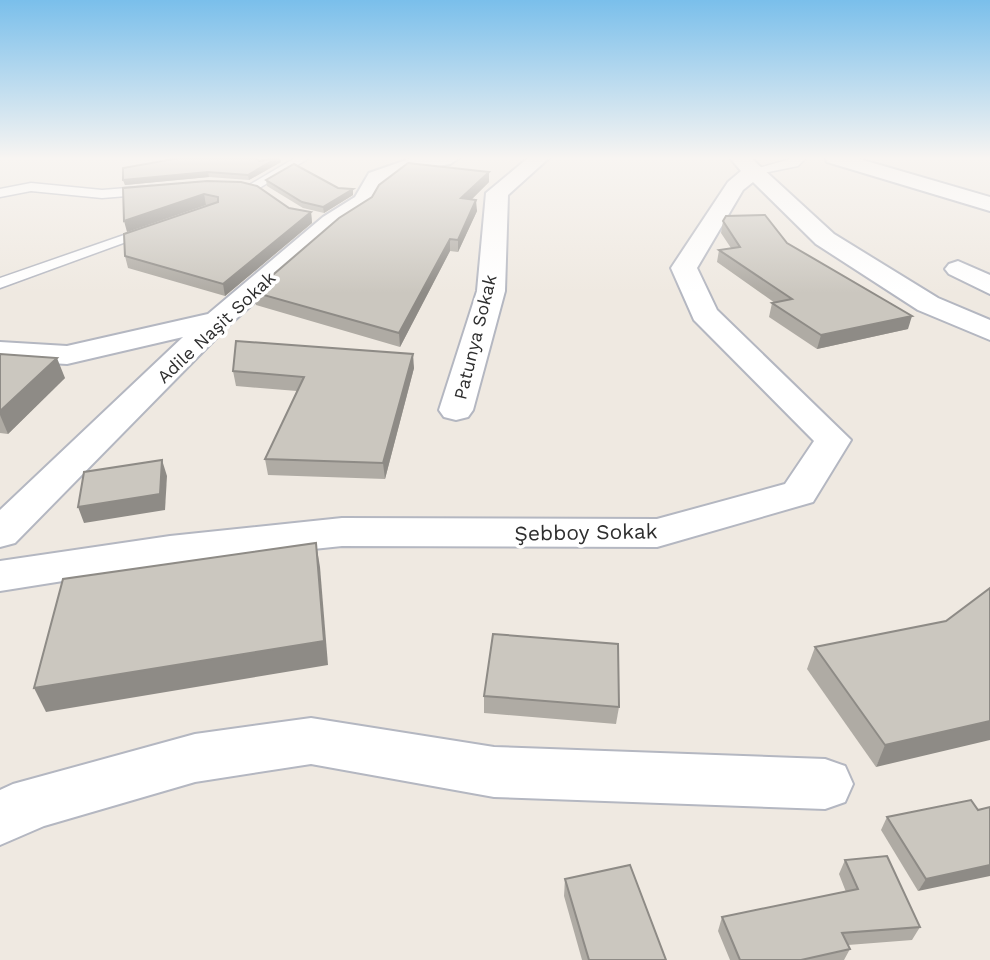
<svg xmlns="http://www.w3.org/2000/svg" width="990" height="960" font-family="'Work Sans',sans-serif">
<rect width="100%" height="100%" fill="#efe9e1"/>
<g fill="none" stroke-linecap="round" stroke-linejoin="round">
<g stroke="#b4b7c1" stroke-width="3">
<g id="service">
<polygon points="295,158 309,158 256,190 246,187"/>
<polygon points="794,158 806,158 798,166 754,175 748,171"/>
<polygon points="31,183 102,190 152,186 158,190 152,194 102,198 31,191 0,197 0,189"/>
<polygon points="147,227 159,230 0,288 0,278"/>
</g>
</g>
<g stroke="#b4b7c1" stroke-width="4">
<g id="minor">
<polygon points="412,158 459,158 450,164 407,171 384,181 372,206 339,227 228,326 15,543 0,547 0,510 183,337 67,364 0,360 0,342 67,346 208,314 323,217 355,197 369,173"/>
<polygon points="528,158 549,158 508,195 505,291 473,410 468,417 456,420 444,417 439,410 477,291 486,193"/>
<polygon points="730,158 751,158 834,234 938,298 990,320 990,340 918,310 816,244 753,182 743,190 697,268 717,310 851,440 813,502 657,547 342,546 170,564 0,591 0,561 170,536 342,518 657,519 785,484 814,441 694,320 671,268 728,182 741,171"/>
<polygon points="825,158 856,158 990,197 990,211 827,162"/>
<polygon points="958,261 990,275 990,294 949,274 945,269 949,264"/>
<polygon points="311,718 494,747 825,759 845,766 853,784 845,802 825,809 494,797 311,764 195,782 44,826 0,845 0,790 13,784 195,734"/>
</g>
</g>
<use href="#service" fill="#fff" fill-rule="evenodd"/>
<use href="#minor" fill="#fff" fill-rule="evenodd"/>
</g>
<g fill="#afaba4">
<polygon points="273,158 280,158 281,162 249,180 209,177 125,185 123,180"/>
<polygon points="266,180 338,188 353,189 353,195 324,213 303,208 267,186"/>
<polygon points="207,181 289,208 311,212 312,223 225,296 128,268 125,256 209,205 206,205 127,232"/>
<polygon points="489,182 472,199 477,211 458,252 450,251 400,347 256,305 253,292 372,197"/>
<polygon points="723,221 787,243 908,329 817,349 769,317 772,303 775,303 717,262 719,250 731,248 721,233"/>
<polygon points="0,354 65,378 8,434 0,433"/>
<polygon points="414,368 385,479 268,475 265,459 297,391 236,386 233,371"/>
<polygon points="946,621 876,767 807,669 815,647"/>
<polygon points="484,696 619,707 616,724 484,713"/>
<polygon points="978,810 918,891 881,830 887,817"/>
<polygon points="845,860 920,927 912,940 848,945 850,949 844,960 730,960 718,931 722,917 846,892 839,874"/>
<polygon points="565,879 666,960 582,960 564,896"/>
</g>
<g fill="#8e8b86">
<polygon points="277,158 280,158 281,162 249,180 248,175"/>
<polygon points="208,172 209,177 125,185 123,180"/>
<polygon points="489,172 489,182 462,209 461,198"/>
<polygon points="353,189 353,195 324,213 323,207"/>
<polygon points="204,194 206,205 127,232 124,221"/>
<polygon points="476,200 477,211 458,252 458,240"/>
<polygon points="311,212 312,223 225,296 223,284"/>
<polygon points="450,239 450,251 400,347 399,333"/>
<polygon points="912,316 908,329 817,349 821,335"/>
<polygon points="413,354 414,368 385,479 383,463"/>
<polygon points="57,358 65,378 8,434 0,415 0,411"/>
<polygon points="162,460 167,476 165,510 84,523 78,507"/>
<polygon points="316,543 320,567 328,665 46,712 34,688"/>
<polygon points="990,721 990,740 876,767 885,745"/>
<polygon points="990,865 990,876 918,891 926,879"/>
</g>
<g fill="#cbc7bf" stroke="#8e8b86" stroke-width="2">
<polygon points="179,158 256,158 259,161 277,158 248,175 208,172 123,180 123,168"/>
<polygon points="408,163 489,172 461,198 476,200 458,240 450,239 399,333 253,292 339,218 372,197 379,185"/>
<polygon points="294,164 338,188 353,189 323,207 302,202 266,180"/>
<polygon points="207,181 241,182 257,186 289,208 311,212 223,284 125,256 124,234 218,202 218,197 204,194 124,221 123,188"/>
<polygon points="765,215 787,243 912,316 821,335 772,303 792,299 719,250 740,247 723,221 726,216"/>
<polygon points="236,341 413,354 383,463 265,459 304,377 233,371"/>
<polygon points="0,354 57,358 0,411"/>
<polygon points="162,460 160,494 78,507 84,472"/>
<polygon points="316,543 324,641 34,688 63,579"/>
<polygon points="990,588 990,721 885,745 815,647 946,621"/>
<polygon points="493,634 618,644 619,707 484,696"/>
<polygon points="971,800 978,810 990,807 990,865 926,879 887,817"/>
<polygon points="887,856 920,927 842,933 850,949 801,960 740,960 722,917 858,889 845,860"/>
<polygon points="630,865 666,960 589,960 565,879"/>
</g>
<linearGradient id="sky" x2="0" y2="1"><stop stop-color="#7abfeb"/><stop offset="0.54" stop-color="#f8f5f2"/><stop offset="1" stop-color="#f8f5f2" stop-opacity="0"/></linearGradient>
<rect width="990" height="293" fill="url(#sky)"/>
<g text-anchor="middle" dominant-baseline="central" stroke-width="7" stroke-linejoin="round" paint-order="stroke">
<g font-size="18" fill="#2e2e2e" stroke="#fff">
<text transform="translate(216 327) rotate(-43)">Adile Naşit Sokak</text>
<text transform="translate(475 337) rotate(-76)">Patunya Sokak</text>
</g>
<g font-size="21" fill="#2e2e2e" stroke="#fff">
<text transform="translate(586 532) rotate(-1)">Şebboy Sokak</text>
</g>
</g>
</svg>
